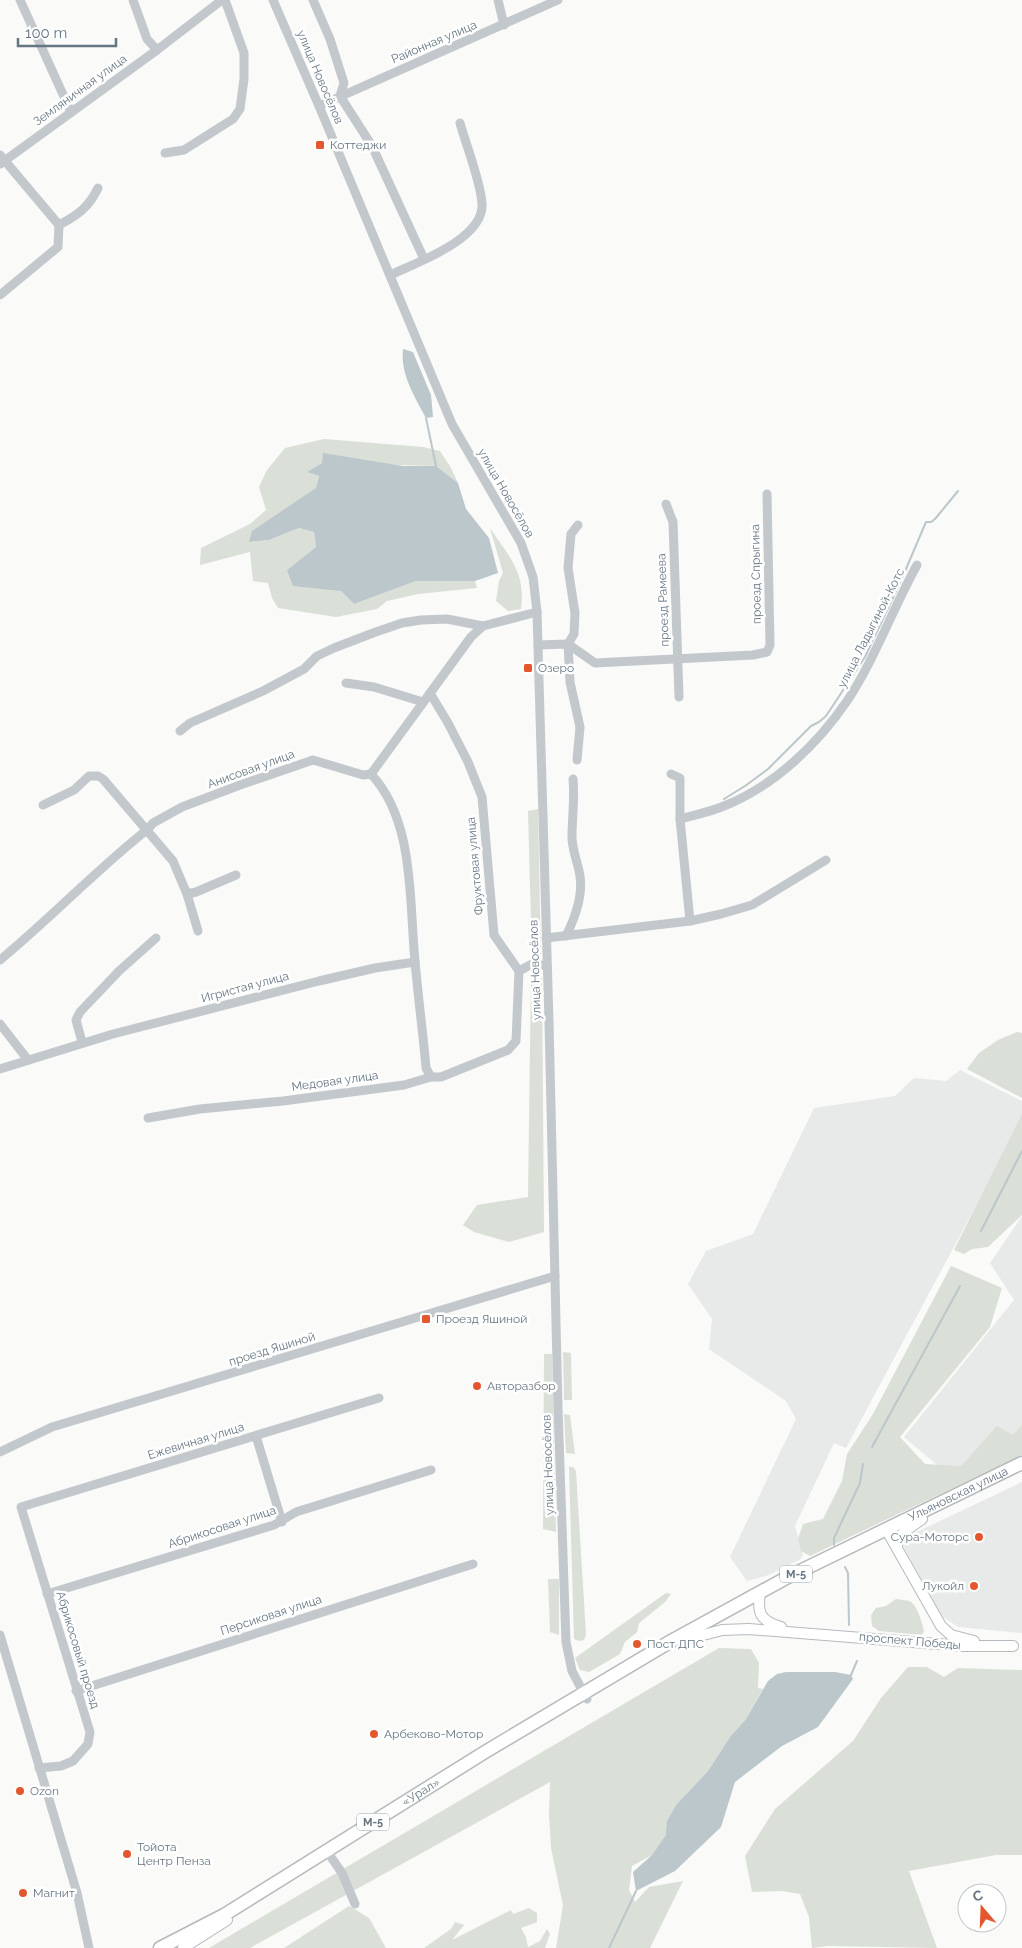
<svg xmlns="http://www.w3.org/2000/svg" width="1022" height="1948" font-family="Raleway,sans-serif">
<rect width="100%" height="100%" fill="#fafaf8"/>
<g fill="#e8e9e9">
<polygon points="960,1070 1022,1101 1022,1120 846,1448 834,1443 795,1526 803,1554 801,1559 769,1575 747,1581 730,1557 796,1419 786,1401 709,1349 712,1319 688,1284 706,1251 753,1234 814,1108 895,1096 914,1078 946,1081"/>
<polygon points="1022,1216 1022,1432 950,1476 904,1437 1014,1300 990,1263"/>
<polygon points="1022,1482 1022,1633 958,1627 942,1616 900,1540"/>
</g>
<g fill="#dadfd7">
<polygon points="324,439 423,447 440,451 451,468 458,483 436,466 322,463 308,472 319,476 316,488 249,542 269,540 299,528 314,532 316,547 287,570 341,591 354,604 416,581 475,581 477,588 418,594 387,601 377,609 336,617 278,608 272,598 268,583 253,581 250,552 200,565 201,548 250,524 266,510 259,487 267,470 285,448"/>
<path d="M490,528C509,557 526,572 521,609L508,611L496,601L499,581L503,573Z"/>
<polygon points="538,809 541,960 532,960 528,811"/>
<polygon points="531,974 542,976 544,1232 509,1242 474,1232 463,1225 477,1205 528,1197"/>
<polygon points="1017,1032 1022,1033 1022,1098 967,1069 979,1053 998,1040"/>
<polygon points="1022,1114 1022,1215 988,1247 972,1249 964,1254 954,1250"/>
<polygon points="951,1266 1002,1288 990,1327 900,1437 925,1464 961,1466 997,1426 1013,1435 1022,1425 1022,1455 810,1556 801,1551 798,1539 803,1524 823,1519 842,1481 847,1454 873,1414"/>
<polygon points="563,1352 571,1353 572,1400 564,1400"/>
<polygon points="544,1354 552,1354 556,1532 543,1529"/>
<polygon points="564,1414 570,1415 575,1454 566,1453"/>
<polygon points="569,1467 573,1467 576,1471 586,1635 584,1640 579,1641 574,1639"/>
<polygon points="548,1579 559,1579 559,1635 550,1632"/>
<polygon points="666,1593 671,1594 665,1602 639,1623 637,1632 625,1642 620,1654 589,1672 580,1670 575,1658"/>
<path d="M896,1599C900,1600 906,1600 909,1601C917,1604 923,1624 924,1632L921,1635L879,1631L872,1626L871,1615L876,1608L886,1606Z"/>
<polygon points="719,1648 751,1649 759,1663 758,1688 763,1689 746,1719 730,1737 708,1771 676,1805 667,1821 667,1835 652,1855 632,1866 629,1890 635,1902 649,1887 683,1881 650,1948 556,1948 563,1905 551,1848 549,1815 550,1782 250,1948 209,1948"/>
<polygon points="908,1667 927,1667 944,1677 958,1668 1022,1670 1022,1855 996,1855 909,1871 937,1948 828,1946 812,1948 809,1917 800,1894 782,1891 752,1892 745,1856 775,1809 853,1741 881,1698"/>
<polygon points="349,1906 369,1918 386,1948 284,1948"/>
<polygon points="529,1908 537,1913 537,1922 521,1928 526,1937 528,1947 540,1941 547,1929 550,1934 545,1948 424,1948 451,1929 455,1922 464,1925 452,1940 511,1910 513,1914"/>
</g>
<g fill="#bbc7cb">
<path d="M403,349L413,352L431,395L433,417L426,418C414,396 400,373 403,349Z"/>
<polygon points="323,453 403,466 436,466 458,483 466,509 489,538 498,573 475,581 416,581 354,604 341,591 293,586 287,570 316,547 314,532 299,528 269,540 249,542 252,531 316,488 319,476 307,472 322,463"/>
<polygon points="786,1672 835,1672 851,1675 853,1679 818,1727 782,1746 735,1782 721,1827 675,1871 636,1891 633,1872 652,1855 666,1835 667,1821 676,1805 708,1771 730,1737 746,1719 768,1681 777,1674"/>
</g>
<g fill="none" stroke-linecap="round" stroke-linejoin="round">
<g stroke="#bbc7cb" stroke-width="2">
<polyline points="426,418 436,466"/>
<polyline points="724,799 745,786 768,769 811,726 819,722 826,716 865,657 900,583 926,522 931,522 935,519 958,491"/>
<polyline points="981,1231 1022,1151"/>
<polyline points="872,1447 960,1286"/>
<polyline points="834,1545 834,1538 860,1483 863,1464"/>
<polyline points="845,1567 848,1573 849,1625"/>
<polyline points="851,1675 857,1661"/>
<polyline points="609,1948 636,1891"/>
</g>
<g stroke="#b5babe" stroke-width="12">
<g id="major">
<polyline points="886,1529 941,1626 951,1635 974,1641"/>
<path d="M897,1548C895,1534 912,1527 922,1519"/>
<path d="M760,1592C757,1613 760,1621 781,1627"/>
<polyline points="688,1639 722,1630 749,1629 963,1646 1013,1646"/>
<polyline points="183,1948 227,1920"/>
</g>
</g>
<g stroke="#b4b9bd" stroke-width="15">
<g id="highway">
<path id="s1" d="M160,1948L224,1915L485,1752L673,1640L788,1577L1022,1463"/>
</g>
</g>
<g stroke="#c3c8cc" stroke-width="9">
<polyline points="20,0 71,112"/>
<polyline points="133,0 147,39 157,50"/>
<polyline points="273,0 319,106 452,424 521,543 533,577 537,612 549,1022 558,1408 566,1642 572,1671 587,1699"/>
<polyline points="313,0 330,39 344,83 340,96 372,146 424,259"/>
<polyline points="498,0 504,25"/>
<polyline points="319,106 558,0"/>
<polyline points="165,153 184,150 233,119 240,109 244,79 244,53 225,0"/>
<polyline points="0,155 59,225"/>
<polyline points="0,164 157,50 222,0"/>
<path d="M59,225C78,215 89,207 98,188"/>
<path d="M390,275C416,263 484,239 482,204C481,182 466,145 460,123"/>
<polyline points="0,295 58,247 59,225"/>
<polyline points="666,504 673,522 679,697"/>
<polyline points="538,645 568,644 595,663 753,655 767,652 770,645 767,494"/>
<polyline points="346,683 374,687 423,702"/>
<polyline points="180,731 190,723 263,691 304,669 317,656 334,648 373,633 402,623 421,620 447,619 483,626"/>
<polyline points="577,760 580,727 570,682 568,644 574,634 575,613 568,568 571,534 578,525"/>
<path d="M371,774C415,821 409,901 415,961C418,997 423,1032 426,1068L431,1077"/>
<polyline points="371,774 471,637 483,626 537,612"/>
<polyline points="671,774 680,778 680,819 690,921"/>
<polyline points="43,805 74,790 89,776 98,776 103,779 173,861 187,894 198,931"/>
<path d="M680,819C694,815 710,812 724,806C774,786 817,745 847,701C875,659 892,610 917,565"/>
<polyline points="187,894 196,892 236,875"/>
<path d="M566,936C575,918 583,896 580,876C578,863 572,850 572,837C572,818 575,798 573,779"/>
<polyline points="546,938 690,921 721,914 752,905 826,860"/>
<path d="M0,960C51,918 96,870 148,829L153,823L182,807L240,785L313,760L363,775L371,774"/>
<polyline points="519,971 532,964 547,966"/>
<polyline points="0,1024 28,1060"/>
<polyline points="82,1042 76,1020 80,1012 119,971 156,938"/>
<polyline points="0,1069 113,1034 319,981 375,968 415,962"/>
<polyline points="148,1118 200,1109 283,1101 404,1085 431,1077 441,1077 508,1050 516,1041 519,971 494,935 482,797 468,762 448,723 430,693"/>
<polyline points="256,1436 282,1522"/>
<polyline points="0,1452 52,1427 555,1276"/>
<polyline points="47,1594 274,1525 296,1512 431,1470"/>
<polyline points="0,1635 77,1893 89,1948"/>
<polyline points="76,1691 473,1564"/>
<polyline points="39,1768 61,1766 73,1761 88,1744 90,1732 21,1507 379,1398"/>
<polyline points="331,1857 342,1873 355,1904"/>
</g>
<use href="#major" stroke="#fff" stroke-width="10"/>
<use href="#highway" stroke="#fff" stroke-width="12"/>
</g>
<g fill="#e4572e" stroke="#fff" stroke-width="2">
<rect x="315" y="140" width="10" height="10" rx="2.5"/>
<rect x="523" y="663" width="10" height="10" rx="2.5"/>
<rect x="421" y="1314" width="10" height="10" rx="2.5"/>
<circle cx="477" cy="1386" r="5"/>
<circle cx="979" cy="1537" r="5"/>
<circle cx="974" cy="1586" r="5"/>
<circle cx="637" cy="1644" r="5"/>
<circle cx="374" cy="1734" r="5"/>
<circle cx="20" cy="1791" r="5"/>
<circle cx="127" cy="1854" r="5"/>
<circle cx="23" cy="1893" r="5"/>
</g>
<g text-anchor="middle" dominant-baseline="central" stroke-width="5" stroke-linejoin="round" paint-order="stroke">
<g fill="#fff" stroke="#939fa8" stroke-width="1">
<rect x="780" y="1565.5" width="32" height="17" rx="4"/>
<rect x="357" y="1813.5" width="32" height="17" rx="4"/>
</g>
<g font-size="11" font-weight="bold" fill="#657683">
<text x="796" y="1574">М-5</text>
<text x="373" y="1822">М-5</text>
</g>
<g font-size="12" fill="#657683" stroke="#fff">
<text transform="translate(434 42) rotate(-23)">Районная улица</text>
<text transform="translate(320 77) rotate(67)">улица Новосёлов</text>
<text transform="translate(80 90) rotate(-36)">Земляничная улица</text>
<text transform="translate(506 493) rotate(60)">улица Новосёлов</text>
<text transform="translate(756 574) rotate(-91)">проезд Спрыгина</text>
<text transform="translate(663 600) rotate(-92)">проезд Рамеева</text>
<text transform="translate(871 628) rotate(-63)">улица Ладыгиной-Котс</text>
<text transform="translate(251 769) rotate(-20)">Анисовая улица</text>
<text transform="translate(475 866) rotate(-95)">Фруктовая улица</text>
<text transform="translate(535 970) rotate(-92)">улица Новосёлов</text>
<text transform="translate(245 987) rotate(-15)">Игристая улица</text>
<text transform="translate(335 1081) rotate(-8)">Медовая улица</text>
<text transform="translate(272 1349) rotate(-17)">проезд Яшиной</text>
<text transform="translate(196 1441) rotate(-17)">Ежевичная улица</text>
<text transform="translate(548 1465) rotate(-92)">улица Новосёлов</text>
<text stroke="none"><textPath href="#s1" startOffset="919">Ульяновская улица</textPath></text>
<text transform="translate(222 1527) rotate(-18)">Абрикосовая улица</text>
<text transform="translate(271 1615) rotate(-18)">Персиковая улица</text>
<text transform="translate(910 1641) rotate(5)">проспект Победы</text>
<text transform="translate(78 1650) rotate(73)">Абрикосовый проезд</text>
<text stroke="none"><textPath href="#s1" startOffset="304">«Урал»</textPath></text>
</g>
<g font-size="12" fill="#657683" stroke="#fff" text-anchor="start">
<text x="330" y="145">Коттеджи</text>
<text x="538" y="668">Озеро</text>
<text x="436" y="1319">Проезд Яшиной</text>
<text x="487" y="1386">Авторазбор</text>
<text x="969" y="1537" text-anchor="end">Сура-Моторс</text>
<text x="964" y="1586" text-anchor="end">Лукойл</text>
<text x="647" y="1644">Пост ДПС</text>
<text x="384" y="1734">Арбеково-Мотор</text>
<text x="30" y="1791">Ozon</text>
<text x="137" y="1847">Тойота<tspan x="137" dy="14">Центр Пенза</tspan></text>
<text x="33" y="1893">Магнит</text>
</g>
</g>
<g transform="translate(982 1908) rotate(341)"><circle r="24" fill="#ffffff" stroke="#c1c8cd"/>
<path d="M0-4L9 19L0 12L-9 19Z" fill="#e4572e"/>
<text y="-8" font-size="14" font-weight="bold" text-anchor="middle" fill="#657683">С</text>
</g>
<path d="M18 38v8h98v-8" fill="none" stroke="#657683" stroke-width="2.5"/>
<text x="25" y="38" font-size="15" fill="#657683" stroke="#ffffff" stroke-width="4" paint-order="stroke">100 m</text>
</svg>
